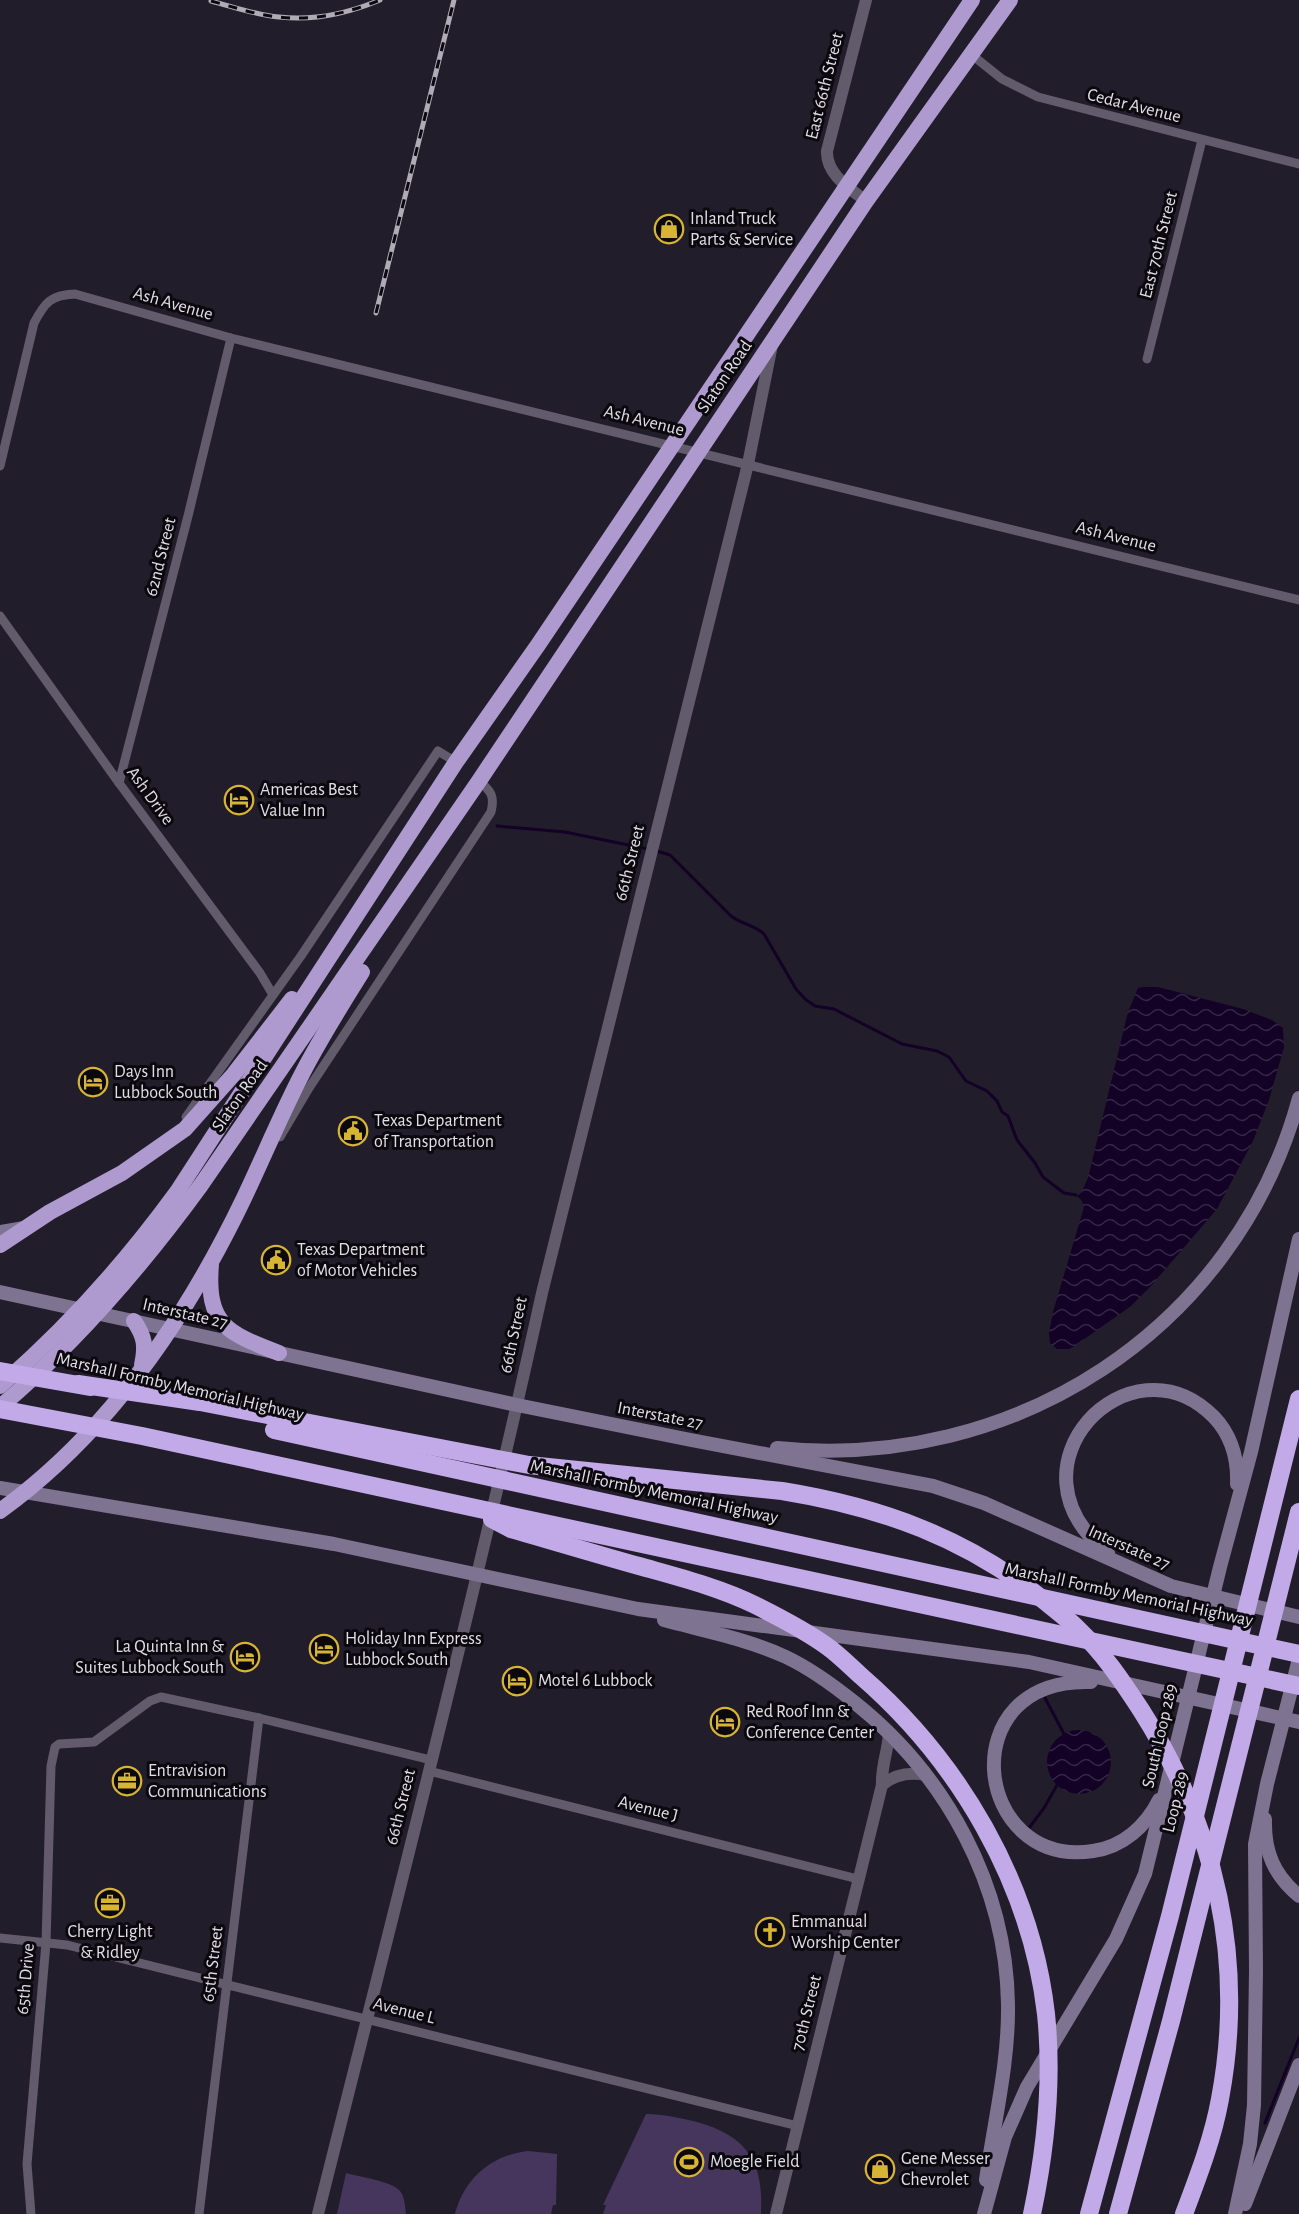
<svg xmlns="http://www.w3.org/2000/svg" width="1299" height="2214" font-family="'Alegreya Sans',sans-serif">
<defs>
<pattern id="water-waves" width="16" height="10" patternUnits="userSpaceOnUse" patternTransform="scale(1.5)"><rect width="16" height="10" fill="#130126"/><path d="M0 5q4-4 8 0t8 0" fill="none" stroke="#352646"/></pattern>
</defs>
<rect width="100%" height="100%" fill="#221d2b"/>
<g fill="#46365e">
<path d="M646,2114C663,2114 680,2118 697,2122C747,2136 764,2162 761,2214H603L606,2205H603Z"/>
<path d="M528,2151L557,2154L556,2205H553L551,2214H455C464,2179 491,2155 528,2151Z"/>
<path d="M346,2173C359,2177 392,2181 400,2191C405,2197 405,2207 406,2214H337Z"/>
</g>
<g fill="url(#water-waves)">
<polygon points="1143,987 1158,987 1243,1009 1272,1020 1283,1028 1284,1047 1269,1100 1253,1141 1217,1209 1150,1287 1131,1306 1073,1347 1069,1349 1057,1349 1050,1343 1049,1333 1053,1312 1084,1207 1082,1201 1076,1195 1081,1193 1088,1178 1128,1012 1138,988"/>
<circle cx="1079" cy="1762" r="32"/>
</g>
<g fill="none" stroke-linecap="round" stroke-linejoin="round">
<g stroke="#130126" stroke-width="3">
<polyline points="497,826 565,832 648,849"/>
<path d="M657,851L670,855L731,916C741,924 755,925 764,934L796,989L805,999L815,1006L834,1009L902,1044L937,1051L949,1057L966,1081L987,1091L997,1101L1002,1112L1008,1116L1017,1140L1035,1163L1043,1177L1064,1193L1076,1195"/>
<polyline points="1044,1696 1064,1734"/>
<polyline points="1029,1828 1044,1808 1057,1785"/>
<polyline points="1265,2123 1299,2038"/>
</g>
<g stroke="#615b6c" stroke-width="9">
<polyline points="972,55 1002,79 1038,97 1299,164"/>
<polyline points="1147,359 1202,140"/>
<path d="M0,466L34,323C45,302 51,295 75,294L231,338L1299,600"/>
<polyline points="0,616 119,783 260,973 273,995"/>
<polyline points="119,783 188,516 231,338"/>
<polyline points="186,1117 301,956 438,751 456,762"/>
<path d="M280,1137L309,1088L491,812C495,796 491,791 479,781"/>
<polyline points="429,1771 858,1879"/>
<polyline points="0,1938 67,1945 798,2126"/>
<polyline points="31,2214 27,2164 46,1943 51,1766 55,1747 59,1744 94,1742 150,1701 161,1697 259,1718 431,1760"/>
<polyline points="199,2214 259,1718"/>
</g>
<g stroke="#615b6c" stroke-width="12">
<path d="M866,201C849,188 826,174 827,151L866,0"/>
<path d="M882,1785C895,1774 910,1772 926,1775"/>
<path d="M318,2214C395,1907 474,1601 542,1293L748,464L772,345"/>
<path d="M776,2214L882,1785C881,1767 888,1751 889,1733"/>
</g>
<g stroke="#7e7391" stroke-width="14">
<polyline points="0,1232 24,1228"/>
<polyline points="0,1292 517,1405 691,1440 933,1486 984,1503 1171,1586 1299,1617"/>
<path d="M777,1448C1013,1472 1236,1330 1299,1098"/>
<polyline points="0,1488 334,1544 638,1609 1029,1662 1299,1722"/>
<path d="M1108,1553C998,1467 1130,1332 1214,1417C1232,1436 1238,1458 1237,1484"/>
<path d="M664,1620C705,1631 747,1639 786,1657C811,1669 833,1685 854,1702C946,1775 1006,1885 1008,2004C1009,2063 994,2122 986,2180"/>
<path d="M1091,1682C950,1677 973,1869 1093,1851C1123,1847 1146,1826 1159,1800"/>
<path d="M1265,1819C1264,1852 1274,1875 1299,1896"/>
<polyline points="1245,2204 1299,2065"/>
<polyline points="984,2214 1005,2137 1027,2087 1116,1939 1145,1874 1220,1567 1251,1452 1299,1239"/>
<polyline points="1235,2214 1250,2144 1254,2105 1256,1971 1255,1844 1267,1784 1299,1659"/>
</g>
<g stroke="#ae9acf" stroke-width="16">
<polyline points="0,1245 50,1212 122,1173 185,1129 234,1074 292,999"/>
<path d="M211,1264C206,1325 227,1333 279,1353"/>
<path d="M134,1321C145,1337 146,1346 142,1365"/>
<path d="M0,1386C66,1329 126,1262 177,1192L456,762L538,645L972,0"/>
<path d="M0,1407C77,1342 142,1266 201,1185L479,781L866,201L1010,0"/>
<path d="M0,1511C108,1433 187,1317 244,1198C263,1158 280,1117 300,1078C318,1042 340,1007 362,972"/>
</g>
<g stroke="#c2aae8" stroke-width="18">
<polyline points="0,1371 90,1387"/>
<path d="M78,1384L200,1402L529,1465L782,1491C881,1507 967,1538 1046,1602C1057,1611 1069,1620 1079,1630C1104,1654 1122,1681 1141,1710C1216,1828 1246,1960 1220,2099C1213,2138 1198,2177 1184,2214"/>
<polyline points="0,1409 142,1436 1299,1686"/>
<polyline points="274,1430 1299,1654"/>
<path d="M492,1519L511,1529C553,1541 596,1554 639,1566C678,1577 718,1587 755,1605C777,1616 808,1632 828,1647C839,1655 850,1666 861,1676C959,1761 1031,1883 1046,2014C1053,2082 1046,2148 1032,2214"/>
<polyline points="1089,2214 1170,1916 1299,1399"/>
<polyline points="1118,2214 1171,2021 1299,1512"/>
</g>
<g stroke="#b0acb7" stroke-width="5">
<g id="rail">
<path d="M211,1C234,7 256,15 279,17C313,21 349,13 380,0"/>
<polyline points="376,313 454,0"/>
</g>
</g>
<use href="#rail" stroke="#0b080e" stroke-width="3" stroke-dasharray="9" stroke-linecap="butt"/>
</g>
<defs>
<g id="shop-ring" transform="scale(1.5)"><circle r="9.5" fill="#0b080e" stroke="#d8b434" stroke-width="1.5"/><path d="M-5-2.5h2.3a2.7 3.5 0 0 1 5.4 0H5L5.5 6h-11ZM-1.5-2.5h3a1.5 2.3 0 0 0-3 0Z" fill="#d8b434"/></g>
<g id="hotel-ring" transform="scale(1.5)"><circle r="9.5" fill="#0b080e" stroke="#d8b434" stroke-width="1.5"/><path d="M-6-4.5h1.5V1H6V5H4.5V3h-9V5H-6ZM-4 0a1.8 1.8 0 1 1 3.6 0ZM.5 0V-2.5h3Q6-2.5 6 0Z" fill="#d8b434"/></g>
<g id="civic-ring" transform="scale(1.5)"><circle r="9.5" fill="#0b080e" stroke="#d8b434" stroke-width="1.5"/><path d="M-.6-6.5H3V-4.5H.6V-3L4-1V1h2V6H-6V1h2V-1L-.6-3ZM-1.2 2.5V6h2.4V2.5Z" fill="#d8b434"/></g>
<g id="office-ring" transform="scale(1.5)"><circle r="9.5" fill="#0b080e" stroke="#d8b434" stroke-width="1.5"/><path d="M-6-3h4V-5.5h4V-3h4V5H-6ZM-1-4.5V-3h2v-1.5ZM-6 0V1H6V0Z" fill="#d8b434"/></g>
<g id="church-ring" transform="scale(1.5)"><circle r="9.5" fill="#0b080e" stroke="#d8b434" stroke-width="1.5"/><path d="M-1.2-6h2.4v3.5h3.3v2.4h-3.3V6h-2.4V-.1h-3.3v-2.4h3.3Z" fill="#d8b434"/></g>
<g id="stadium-ring" transform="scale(1.5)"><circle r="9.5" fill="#0b080e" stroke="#d8b434" stroke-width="1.5"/><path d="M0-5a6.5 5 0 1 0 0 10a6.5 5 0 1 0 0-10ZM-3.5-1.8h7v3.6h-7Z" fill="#d8b434"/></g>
</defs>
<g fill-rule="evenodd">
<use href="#shop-ring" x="669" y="229"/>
<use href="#hotel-ring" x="239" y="800"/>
<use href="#hotel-ring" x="93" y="1082"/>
<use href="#civic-ring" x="353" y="1131"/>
<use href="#civic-ring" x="276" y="1260"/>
<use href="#hotel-ring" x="324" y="1649"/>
<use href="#hotel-ring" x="245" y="1657"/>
<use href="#hotel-ring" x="517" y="1681"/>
<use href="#hotel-ring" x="725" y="1722"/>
<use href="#office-ring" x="127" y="1781"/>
<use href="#office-ring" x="110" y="1903"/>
<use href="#church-ring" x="770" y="1932"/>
<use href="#stadium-ring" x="689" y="2162"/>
<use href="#shop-ring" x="880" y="2169"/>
</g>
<g text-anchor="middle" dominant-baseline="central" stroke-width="6" stroke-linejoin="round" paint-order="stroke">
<g font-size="18" fill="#e1dee8" stroke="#0b080e">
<text transform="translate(825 86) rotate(-76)">East 66th Street</text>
<text transform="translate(1134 106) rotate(14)">Cedar Avenue</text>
<text transform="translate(1159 245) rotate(-76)">East 70th Street</text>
<text transform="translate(173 304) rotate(16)">Ash Avenue</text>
<text transform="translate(725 377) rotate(-56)">Slaton Road</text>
<text transform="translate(644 421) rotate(14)">Ash Avenue</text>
<text transform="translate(1116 537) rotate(14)">Ash Avenue</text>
<text transform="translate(161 557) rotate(-76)">62nd Street</text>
<text transform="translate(150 796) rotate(54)">Ash Drive</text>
<text transform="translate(630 863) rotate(-76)">66th Street</text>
<text transform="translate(240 1096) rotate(-55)">Slaton Road</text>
<text transform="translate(185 1314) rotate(13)">Interstate 27</text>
<text transform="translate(514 1335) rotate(-78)">66th Street</text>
<text transform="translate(180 1387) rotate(13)">Marshall Formby Memorial Highway</text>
<text transform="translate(660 1416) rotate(11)">Interstate 27</text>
<text transform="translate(654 1492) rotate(12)">Marshall Formby Memorial Highway</text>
<text transform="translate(1129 1548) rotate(24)">Interstate 27</text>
<text transform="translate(1129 1595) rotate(12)">Marshall Formby Memorial Highway</text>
<text transform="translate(1160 1736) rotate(-77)">South Loop 289</text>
<text transform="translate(1176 1802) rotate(-76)">Loop 289</text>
<text transform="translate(401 1807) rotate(-76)">66th Street</text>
<text transform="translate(648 1809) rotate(14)">Avenue J</text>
<text transform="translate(213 1964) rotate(-83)">65th Street</text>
<text transform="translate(26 1979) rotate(-85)">65th Drive</text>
<text transform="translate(404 2011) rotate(14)">Avenue L</text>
<text transform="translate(807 2013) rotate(-76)">70th Street</text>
</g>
<g font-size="18" fill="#e1dee8" stroke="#0b080e" text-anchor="start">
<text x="690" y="219">Inland Truck<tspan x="690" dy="21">Parts &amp; Service</tspan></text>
<text x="260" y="790">Americas Best<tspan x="260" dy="21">Value Inn</tspan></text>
<text x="114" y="1072">Days Inn<tspan x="114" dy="21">Lubbock South</tspan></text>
<text x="374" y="1121">Texas Department<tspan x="374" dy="21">of Transportation</tspan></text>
<text x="297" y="1250">Texas Department<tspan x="297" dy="21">of Motor Vehicles</tspan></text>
<text x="345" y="1639">Holiday Inn Express<tspan x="345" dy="21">Lubbock South</tspan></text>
<text x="224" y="1647" text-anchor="end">La Quinta Inn &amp;<tspan x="224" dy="21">Suites Lubbock South</tspan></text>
<text x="538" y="1681">Motel 6 Lubbock</text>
<text x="746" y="1712">Red Roof Inn &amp;<tspan x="746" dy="21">Conference Center</tspan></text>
<text x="148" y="1771">Entravision<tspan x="148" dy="21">Communications</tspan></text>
<text x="791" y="1922">Emmanual<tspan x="791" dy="21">Worship Center</tspan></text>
<text x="110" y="1932" text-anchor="middle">Cherry Light<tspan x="110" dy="21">&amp; Ridley</tspan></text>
<text x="901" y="2159">Gene Messer<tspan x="901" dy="21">Chevrolet</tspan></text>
<text x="710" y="2162">Moegle Field</text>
</g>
</g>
</svg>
